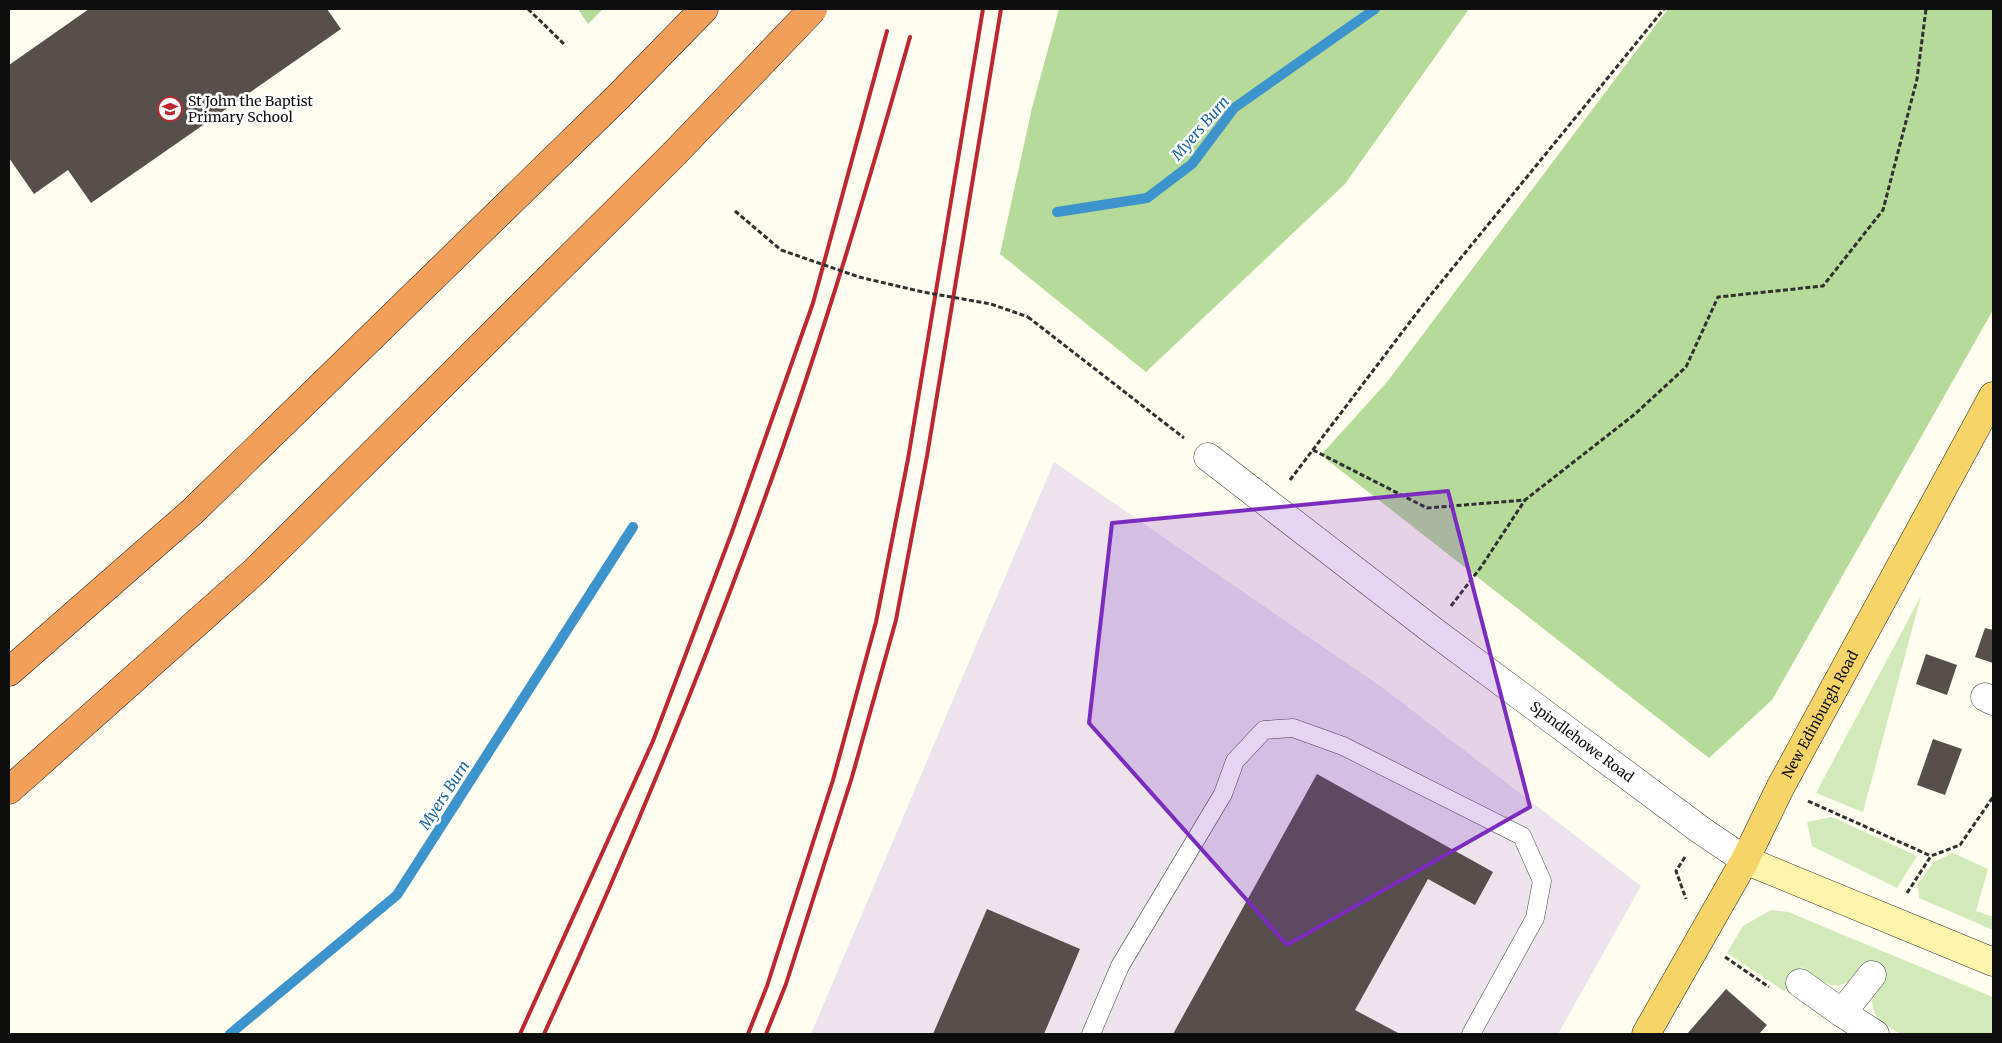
<svg xmlns="http://www.w3.org/2000/svg" width="2002" height="1043" font-family="Merriweather,serif">
<rect width="100%" height="100%" fill="#fffcf0"/>
<polygon fill="#ece3ed" points="1054,462 1383,688 1641,886 1558,1034 811,1034"/>
<g fill="#d2e9b9">
<polygon points="1921,596 1863,812 1816,793"/>
<polygon points="1832,817 1917,856 1897,888 1812,846 1807,822"/>
<polygon points="1953,853 1988,869 1976,911 1993,917 1993,930 1919,898 1918,884 1934,862"/>
<path d="M1771,910L1788,912L1993,997V1034H1900L1879,1020L1873,1009L1872,1001L1886,976L1864,961C1860,967 1856,973 1852,978C1836,996 1816,977 1802,967L1784,991L1727,953L1743,926Z"/>
</g>
<g fill="#b6da99">
<polygon points="578,9 603,9 588,24"/>
<polygon points="1059,9 1469,9 1345,184 1146,372 1000,254 1032,108"/>
<polygon points="1668,9 1993,9 1993,310 1772,700 1709,758 1321,455 1387,382"/>
</g>
<g fill="none" stroke-linecap="round" stroke-linejoin="round">
<g stroke="#3d93cc" stroke-width="10">
<polyline points="1057,212 1147,198 1192,164 1234,108 1375,9"/>
<polyline points="230,1034 397,895 633,527"/>
</g>
</g>
<g fill="#574f4b">
<polygon points="89,9 327,9 341,29 91,203 68,170 34,194 9,158 9,65"/>
<polygon points="1985,628 1993,630 1993,663 1975,657"/>
<polygon points="1926,654 1957,665 1947,695 1916,684"/>
<polygon points="1933,739 1962,749 1945,795 1917,785"/>
<polygon points="1317,774 1493,872 1475,905 1428,879 1355,1010 1400,1034 1173,1034"/>
<polygon points="987,909 1080,949 1044,1034 933,1034"/>
<polygon points="1726,989 1767,1025 1759,1034 1687,1034"/>
</g>
<g fill="none" stroke-linecap="round" stroke-linejoin="round">
<g stroke="#414141" stroke-width="19">
<polyline id="lane" points="1091,1034 1120,966 1223,794 1235,761 1264,730 1293,728 1343,746 1522,836 1542,881 1535,918 1471,1034"/>
</g>
<g stroke="#414141" stroke-width="29">
<g id="street">
<path id="s1" d="M1208,457L1436,633L1702,831L1745,860"/>
<polyline points="1985,697 1993,701"/>
<polyline points="1800,983 1842,1013 1875,1034"/>
<polyline points="1842,1013 1872,975"/>
</g>
</g>
<g stroke="#303030" stroke-width="29">
<polyline id="secondary" points="1745,860 1993,962"/>
</g>
<g stroke="#1f1f1f" stroke-width="29">
<g id="primary">
<path id="s2" d="M1646,1034L1745,860L1780,788L1993,396"/>
</g>
</g>
<g stroke="#1f1f1f" stroke-width="29">
<g id="highway">
<polyline points="9,672 193,511 618,97 704,9"/>
<polyline points="9,790 255,571 674,154"/>
</g>
</g>
<g stroke="#303030" stroke-width="3" stroke-dasharray="5 2.5" stroke-linecap="butt">
<polyline points="528,9 565,45"/>
<polyline points="735,211 781,250"/>
<polyline points="1028,317 1184,438"/>
<polyline points="1313,450 1427,508 1525,500 1635,414 1686,367 1718,297 1823,286 1883,210 1917,79 1926,9"/>
<polyline points="1290,480 1429,297 1664,9"/>
<polyline points="1451,606 1481,567 1525,500"/>
<polyline points="1808,801 1931,856"/>
<polyline points="1685,857 1676,871 1686,899"/>
<polyline points="1907,893 1931,856 1960,845 1993,797"/>
<polyline points="1725,957 1769,987"/>
</g>
<use href="#lane" stroke="#fff" stroke-width="18"/>
<use href="#street" stroke="#fff" stroke-width="28"/>
<use href="#secondary" stroke="#fef4ac" stroke-width="28"/>
<use href="#primary" stroke="#f7d468" stroke-width="28"/>
<use href="#highway" stroke="#f29f5a" stroke-width="28"/>
<g stroke="#bd272f" stroke-width="4">
<polyline points="520,1034 653,741 732,532 813,303 887,31"/>
<path d="M544,1034C618,873 687,708 749,541C811,376 862,207 910,37"/>
<polyline points="748,1034 767,986 833,780 876,622 908,459 983,9"/>
<polyline points="766,1034 786,984 852,777 896,620 927,456 1001,9"/>
</g>
<g stroke="#1f1f1f" stroke-width="29" stroke-linecap="butt">
<polyline id="highway-bridge" points="674,154 813,9"/>
</g>
<polyline stroke="#303030" stroke-width="3" stroke-dasharray="5 2.5" stroke-linecap="butt" points="781,250 859,277 923,292 991,304 1028,317"/>
<use href="#highway-bridge" stroke="#f29f5a" stroke-width="28"/>
</g>
<path fill="#7b2cbf" fill-opacity="0.2" stroke="#7b2cbf" stroke-width="4" stroke-linejoin="round" d="M1448,491L1530,807L1287,945L1089,723L1112,523Z"/>
<defs>
<g id="school-ring" transform="scale(1.25)"><circle r="9.5" fill="#fff" stroke="#bd272f" stroke-width="1.5"/><path d="M0-5L7-2L0 1L-7-2ZM-4 1L0 2.5L4 1V4Q0 6-4 4Z" fill="#bd272f"/></g>
</defs>
<g fill-rule="evenodd">
<use href="#school-ring" x="170" y="109"/>
</g>
<g text-anchor="middle" dominant-baseline="central" stroke-width="5" stroke-linejoin="round" paint-order="stroke">
<g font-size="14" fill="#0e0e0e" stroke="#fff" text-anchor="start">
<text x="188" y="101">St John the Baptist<tspan x="188" dy="16">Primary School</tspan></text>
</g>
<g font-size="14" fill="#0e0e0e" stroke="#fff">
<text stroke="none"><textPath href="#s2" startOffset="364">New Edinburgh Road</textPath></text>
<text stroke="none"><textPath href="#s1" startOffset="470">Spindlehowe Road</textPath></text>
</g>
<g font-size="15" font-style="italic" fill="#18649f" stroke="#fff">
<text transform="translate(1200 128) rotate(-49)">Myers Burn</text>
<text transform="translate(444 795) rotate(-57)">Myers Burn</text>
</g>
</g>
<rect width="2002" height="1043" fill="none" stroke="#0e0e0e" stroke-width="20"/>
</svg>
